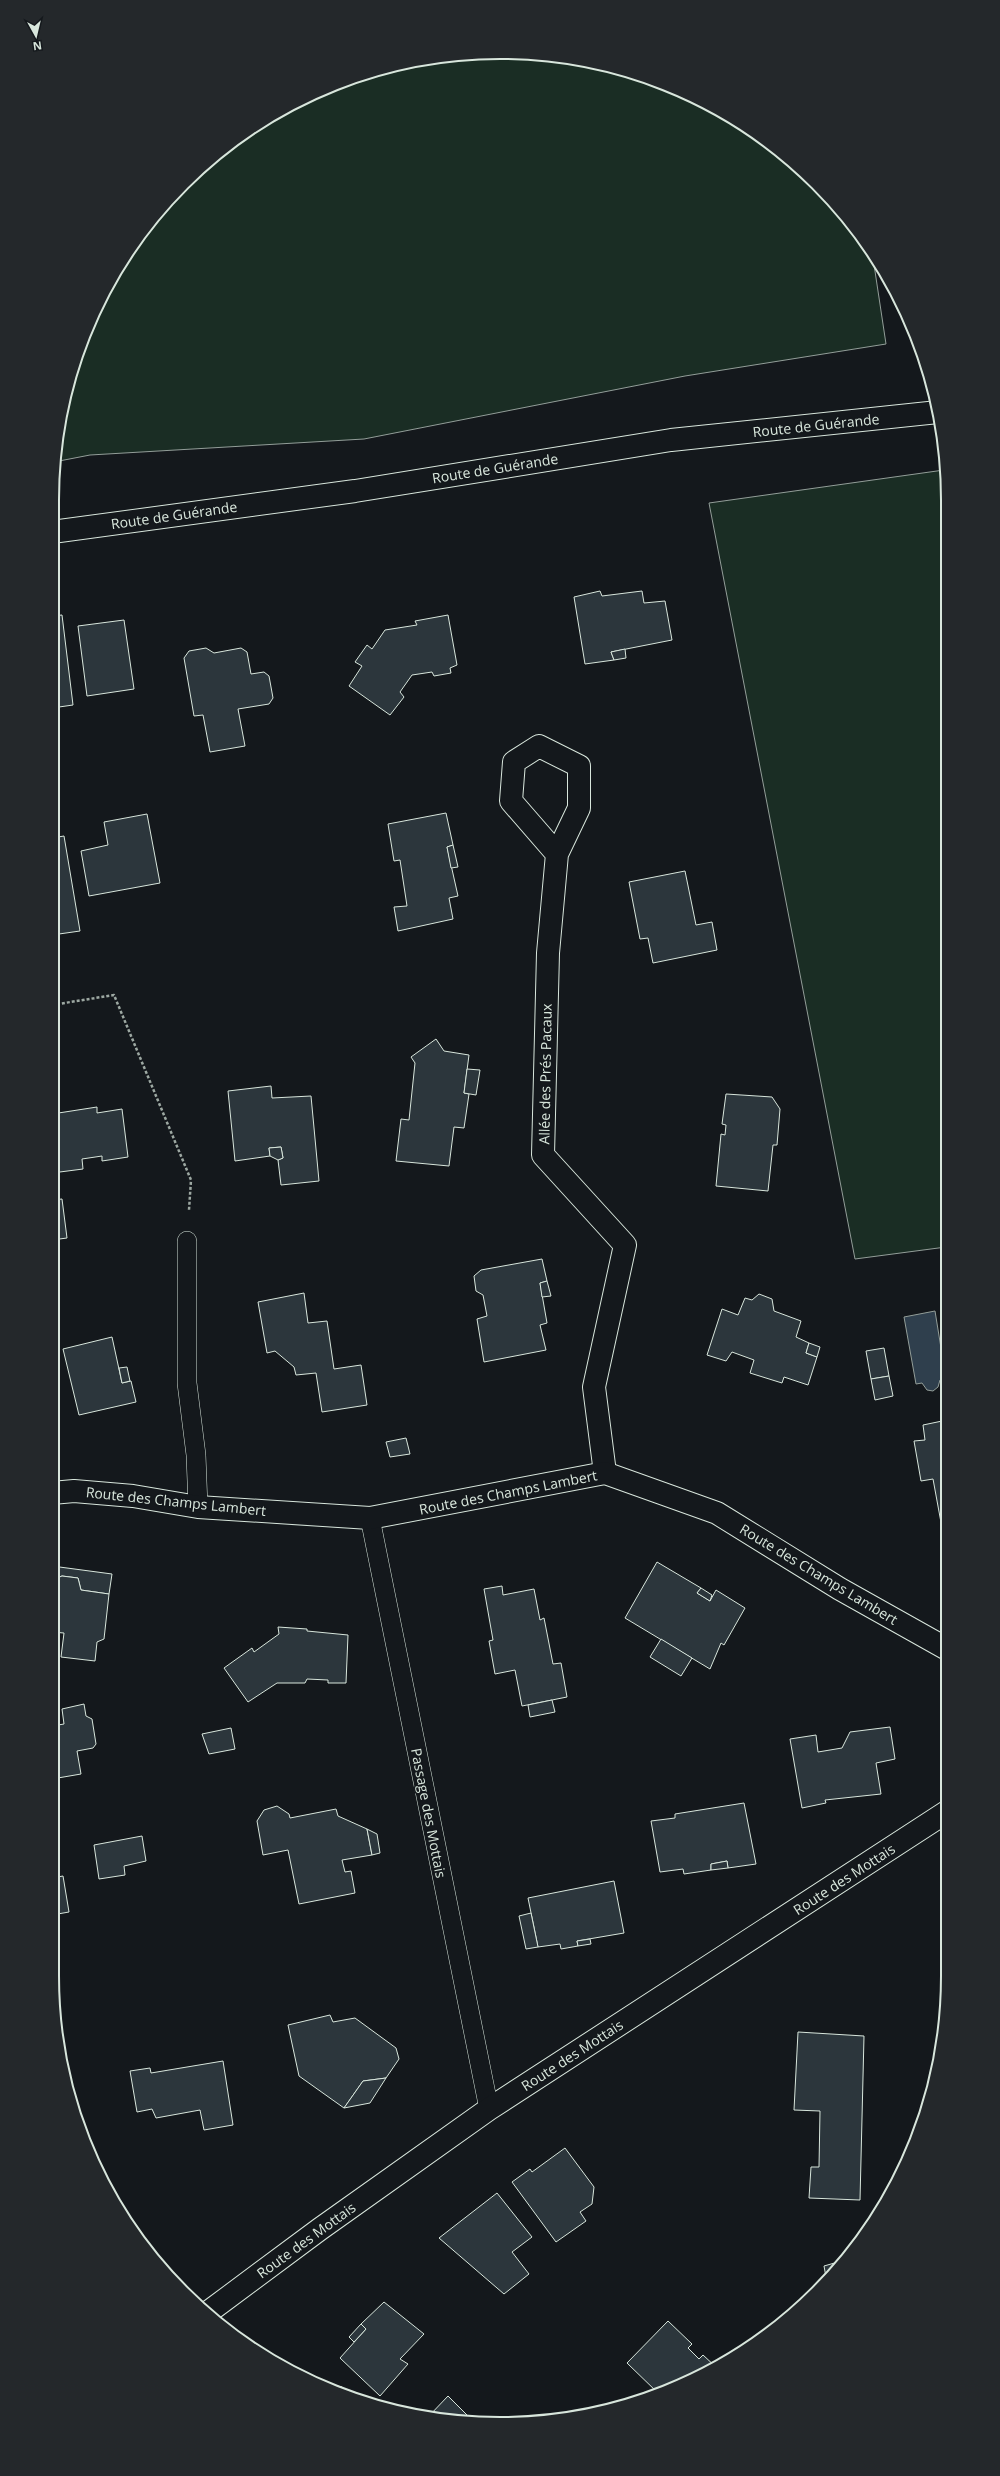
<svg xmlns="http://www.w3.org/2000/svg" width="1000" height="2476" font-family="'Open Sans',sans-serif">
<rect width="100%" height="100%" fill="#14181c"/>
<g fill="#1a2d24" stroke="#939e99">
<polygon points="470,53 558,56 644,76 749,128 837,205 873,258 886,344 685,376 364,439 90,455 54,462 56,441 76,356 112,276 163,205 227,145 302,98 384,67"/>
<polygon points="944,470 946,1247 855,1259 709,503"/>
</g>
<polygon fill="#2f3f4d" stroke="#939e99" points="935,1311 946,1379 940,1380 938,1387 933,1391 927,1390 922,1383 916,1384 904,1317"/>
<g fill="#2c363c" stroke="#d8e6dc">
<polygon points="600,591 602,596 642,591 644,603 665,601 672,640 611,652 614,660 585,664 574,597"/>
<polygon points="62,615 73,705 52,708 52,616"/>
<polygon points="448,615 457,665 450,668 451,673 434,676 432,672 412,675 400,692 404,697 390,715 349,686 362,666 355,662 367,645 372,649 385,630 417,625 415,621"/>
<polygon points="124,620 134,689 87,696 78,626"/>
<polygon points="206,648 214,653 241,648 247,652 251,674 264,672 269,676 273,698 269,704 238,709 245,746 210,752 203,715 194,716 184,658 189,651"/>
<polygon points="625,649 626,658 614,660 611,652"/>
<polygon points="446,813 453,845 447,847 458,896 449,898 453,919 398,931 394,907 407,906 400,860 394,861 388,824"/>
<polygon points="147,814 160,883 89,896 81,851 108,845 104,822"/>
<polygon points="64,836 80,931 52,935 52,838"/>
<polygon points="453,845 458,867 451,868 447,847"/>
<polygon points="685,871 696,925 712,922 717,950 653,963 648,938 640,939 629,882"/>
<polygon points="436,1039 444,1051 469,1055 464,1093 469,1094 464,1128 454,1127 449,1166 396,1161 401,1119 409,1120 415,1063 411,1057"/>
<polygon points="467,1069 480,1070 476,1095 464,1093"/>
<polygon points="271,1086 272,1098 311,1096 319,1181 281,1185 278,1160 283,1158 281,1147 269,1148 270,1156 235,1161 228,1091"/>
<polygon points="726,1094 772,1097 780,1109 777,1145 773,1145 768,1191 716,1186 721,1134 725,1135 726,1125 722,1124"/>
<polygon points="97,1107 97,1113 122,1109 128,1157 102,1161 102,1156 82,1159 83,1169 52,1173 52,1163 57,1162 52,1132 52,1114"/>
<polygon points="281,1147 283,1158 278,1160 270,1156 269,1148"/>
<polygon points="62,1199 67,1238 52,1240 52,1200"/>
<polygon points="542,1259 547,1281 540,1283 547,1323 540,1325 546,1350 484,1362 477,1319 487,1316 483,1295 476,1291 474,1276 481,1270"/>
<polygon points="547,1281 551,1296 542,1297 540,1283"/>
<polygon points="304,1293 308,1323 327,1321 334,1369 361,1365 367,1405 322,1412 316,1373 296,1375 294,1367 275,1351 267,1353 258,1302"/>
<polygon points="759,1294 772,1299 774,1311 801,1321 796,1337 809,1343 806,1353 817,1357 808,1385 784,1377 782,1383 750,1373 754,1360 732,1352 726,1361 707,1355 722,1309 738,1315 745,1298 752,1300"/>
<polygon points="112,1337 122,1383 131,1381 136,1402 79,1415 63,1349"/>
<polygon points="809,1343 820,1347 817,1357 806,1353"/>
<polygon points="884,1348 889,1376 871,1379 866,1351"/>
<polygon points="127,1367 130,1381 122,1383 119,1368"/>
<polygon points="889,1376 893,1396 875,1400 871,1379"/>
<polygon points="947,1420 947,1555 933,1479 921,1481 914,1441 925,1440 923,1425"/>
<polygon points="406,1438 410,1454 390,1457 386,1442"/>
<polygon points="657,1562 701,1588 697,1593 710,1601 716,1590 745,1608 724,1645 721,1643 710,1669 625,1618"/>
<polygon points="52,1566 112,1574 109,1594 81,1590 78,1578 62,1576 52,1580"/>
<polygon points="62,1576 78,1578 81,1590 109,1594 104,1639 97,1642 95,1661 61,1657 64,1633 52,1632 52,1580"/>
<polygon points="502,1586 503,1595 534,1589 540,1620 544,1618 553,1664 561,1663 567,1697 522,1706 515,1670 495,1674 489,1641 493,1640 484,1589"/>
<polygon points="701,1588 712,1595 710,1601 697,1593"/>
<polygon points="278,1627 307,1629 307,1631 348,1635 346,1683 328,1683 328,1680 307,1679 305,1683 277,1683 248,1702 224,1668 252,1648 254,1652 279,1634"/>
<polygon points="661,1639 692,1658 681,1676 650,1657"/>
<polygon points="552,1700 555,1712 530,1717 528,1705"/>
<polygon points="84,1704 86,1716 92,1719 96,1744 93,1748 77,1751 81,1774 52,1779 52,1726 64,1724 62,1709"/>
<polygon points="890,1727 895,1759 876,1763 881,1794 825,1800 826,1803 802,1808 790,1739 816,1735 818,1752 842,1748 850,1732"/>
<polygon points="231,1728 235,1749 209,1754 202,1734"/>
<polygon points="52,1779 55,1779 58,1795 52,1796"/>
<polygon points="744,1803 756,1864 728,1868 727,1861 711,1864 711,1870 684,1874 683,1869 660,1872 651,1821 675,1818 675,1814"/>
<polygon points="277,1806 289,1814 290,1818 336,1809 338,1816 367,1829 372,1855 342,1860 345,1872 351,1871 355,1893 299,1904 288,1850 263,1855 257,1821 264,1810"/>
<polygon points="367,1829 377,1834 380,1853 372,1855"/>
<polygon points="142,1836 146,1861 124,1866 125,1875 99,1879 94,1845"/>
<polygon points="727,1861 728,1868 711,1870 711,1864"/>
<polygon points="63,1876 69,1912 52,1915 52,1878"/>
<polygon points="614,1881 624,1933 577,1941 578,1946 561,1949 560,1944 538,1947 528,1898"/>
<polygon points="531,1913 538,1947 526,1949 519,1916"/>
<polygon points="590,1939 591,1944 578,1946 577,1941"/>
<polygon points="330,2015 333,2022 355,2018 396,2048 399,2059 386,2078 363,2081 344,2108 299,2076 288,2025"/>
<polygon points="798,2032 864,2036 860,2200 809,2198 811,2167 819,2167 820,2111 794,2110"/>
<polygon points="223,2061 233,2125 204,2130 200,2110 156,2118 152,2109 137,2112 130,2071 150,2068 151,2073"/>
<polygon points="386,2078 370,2103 344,2108 363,2081"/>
<polygon points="565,2148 594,2187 592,2204 580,2212 586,2221 556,2242 512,2182 530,2169 532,2172"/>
<polygon points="497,2193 532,2237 512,2252 529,2274 504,2294 439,2238"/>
<polygon points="838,2262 838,2267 829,2277 826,2277 824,2266"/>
<polygon points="384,2302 424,2334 400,2359 408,2364 380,2396 340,2358 366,2329 361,2324"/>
<polygon points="668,2321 692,2344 688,2348 699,2359 703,2355 717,2368 659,2394 627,2363"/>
<polygon points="361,2324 366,2329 354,2342 349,2337"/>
<polygon points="332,2385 342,2387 357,2401 329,2388"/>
<polygon points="448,2396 474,2422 428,2417"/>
</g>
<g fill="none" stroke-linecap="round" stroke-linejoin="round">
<g stroke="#d8e6dc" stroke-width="20">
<g id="lane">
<polyline points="187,1241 187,1383 196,1455 198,1507"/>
<polyline points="370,1518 489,2109"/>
</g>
</g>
<g stroke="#d8e6dc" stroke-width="24">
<g id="street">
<polyline points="557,854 511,801 514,762 539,746 579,766 579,808 557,854 548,953 543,1155 625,1245 594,1387 605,1473"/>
<polyline points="52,1493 74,1491 133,1496 198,1507 370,1518 605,1473 717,1513 840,1589 947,1649"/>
<polyline points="207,2313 320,2229 489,2109 948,1811"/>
</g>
</g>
<g stroke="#d8e6dc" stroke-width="24">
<polyline id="secondary" points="52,532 355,491 671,440 938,412"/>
</g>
<polyline stroke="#9da8a2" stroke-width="2.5" stroke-dasharray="3 2" stroke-linecap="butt" points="52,1005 114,995 191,1180 189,1210"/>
<use href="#lane" stroke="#14181c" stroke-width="19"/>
<use href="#street" stroke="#14181c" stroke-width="22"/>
<use href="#secondary" stroke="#14181c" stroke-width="22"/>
</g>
<g text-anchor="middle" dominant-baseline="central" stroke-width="3" stroke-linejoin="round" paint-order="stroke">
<g font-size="14" fill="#d8e6dc" stroke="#14181c">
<text transform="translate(816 425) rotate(-6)">Route de Guérande</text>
<text transform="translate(495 468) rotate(-9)">Route de Guérande</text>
<text transform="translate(174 515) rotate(-8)">Route de Guérande</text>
<text transform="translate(545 1074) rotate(-89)">Allée des Prés Pacaux</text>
<text transform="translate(508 1492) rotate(-11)">Route des Champs Lambert</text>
<text transform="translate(176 1501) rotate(6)">Route des Champs Lambert</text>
<text transform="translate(819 1574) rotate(31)">Route des Champs Lambert</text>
<text transform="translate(429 1813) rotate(79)">Passage des Mottais</text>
<text transform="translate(844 1879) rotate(-33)">Route des Mottais</text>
<text transform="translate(572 2055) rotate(-33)">Route des Mottais</text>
<text transform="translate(306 2240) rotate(-36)">Route des Mottais</text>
</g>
</g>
<path d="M0 0H1000V2476H0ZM500 59H500A441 441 0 0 1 941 500V1976A441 441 0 0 1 500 2417H500A441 441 0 0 1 59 1976V500A441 441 0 0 1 500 59Z" fill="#24282b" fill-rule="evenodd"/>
<path fill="none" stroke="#d8e6dc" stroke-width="2" d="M500 59H500A441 441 0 0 1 941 500V1976A441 441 0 0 1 500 2417H500A441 441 0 0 1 59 1976V500A441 441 0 0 1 500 59Z"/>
<g transform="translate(36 36) rotate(172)" stroke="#14181c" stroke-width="3" paint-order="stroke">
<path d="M0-3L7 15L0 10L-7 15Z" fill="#d8e6dc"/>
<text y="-6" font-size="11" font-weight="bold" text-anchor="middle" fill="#d8e6dc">N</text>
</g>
</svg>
